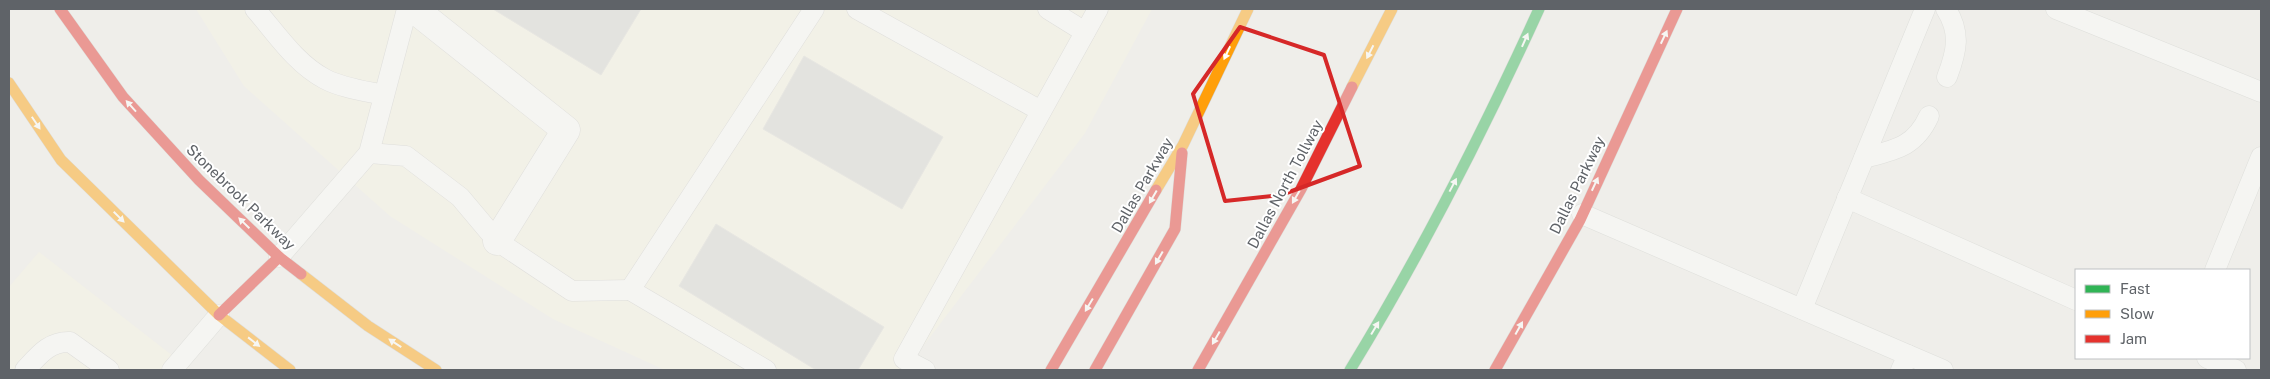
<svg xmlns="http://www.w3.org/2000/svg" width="2270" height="379" font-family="'Public Sans',sans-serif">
<rect width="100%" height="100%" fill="#efeeea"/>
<g fill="#f7f3e4">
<polygon points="196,9 1152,9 1085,133 905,370 665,370 553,319 390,216 244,86"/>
<polygon points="39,252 191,370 9,370 9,287"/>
</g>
<g fill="#d6d5d3" stroke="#deddd9">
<polygon points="493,9 641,9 601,75"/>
<polygon points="804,56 943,137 902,209 763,129"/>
<polygon points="716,224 884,327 858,370 816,370 679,286"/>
</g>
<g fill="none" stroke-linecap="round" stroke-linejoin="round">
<g stroke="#cbcccc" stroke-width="21">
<g id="lane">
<path d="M255,9C276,33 296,64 325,79C342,88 365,91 384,95"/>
<polyline points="857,9 1041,111"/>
<polyline points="1048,9 1085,32"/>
<path d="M1946,9C1961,33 1957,51 1947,77"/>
<polyline points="2056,9 2261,92"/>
<polyline points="369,153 406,156 460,197 497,241 572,291 630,290"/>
<path d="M1864,158C1895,150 1915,147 1929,116"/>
<polyline points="1847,198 2076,300"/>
<polyline points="1582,214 1908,355"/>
<polyline points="279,257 369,153 407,9"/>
<polyline points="2215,270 2261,157"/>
<polyline points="1802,309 1925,9"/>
<polyline points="2207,358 2236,370"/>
<path d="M25,370C38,356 49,341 70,342L109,370"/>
<polyline points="172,370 219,315"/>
<polyline points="766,370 630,290 814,9"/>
<polyline points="925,370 904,359 1098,9"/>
<polyline points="1901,370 1908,355 1943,370"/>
</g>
</g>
<g stroke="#cbcccc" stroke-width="29">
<polyline id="street" points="414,9 566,130 497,241"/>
</g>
<g stroke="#cacacb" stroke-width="12">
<path id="fast" d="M1350,370C1421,254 1483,132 1539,9"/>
</g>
<g stroke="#cacacb" stroke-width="12">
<g id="slow">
<polyline points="9,83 61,160 219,315 290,370"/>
<polyline points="1352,87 1392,9"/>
<polyline points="1156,190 1183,145 1248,9"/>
<polyline points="301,274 368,326 436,370"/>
</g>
</g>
<g stroke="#cacacb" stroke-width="12">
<g id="jam">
<polyline points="60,9 123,97 199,180 279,257 301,274"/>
<polyline points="219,315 279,257"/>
<polyline points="1051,370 1156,190"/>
<polyline points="1095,370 1175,229 1182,153"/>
<polyline points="1198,370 1301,189 1352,87"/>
<polyline points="1495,370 1580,220 1677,9"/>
</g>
</g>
<use href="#lane" stroke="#fdfcfc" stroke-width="20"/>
<use href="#street" stroke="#fdfcfc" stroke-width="28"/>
<use href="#fast" stroke="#30b455" stroke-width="11"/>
<use href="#slow" stroke="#ff9f0a" stroke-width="11"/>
<use href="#jam" stroke="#e5322d" stroke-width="11"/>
</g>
<defs><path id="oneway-solid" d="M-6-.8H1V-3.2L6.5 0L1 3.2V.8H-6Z" transform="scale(1.25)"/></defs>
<g fill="#fff">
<use href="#oneway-solid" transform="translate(1664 37) rotate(-65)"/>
<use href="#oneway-solid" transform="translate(1525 40) rotate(-66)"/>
<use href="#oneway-solid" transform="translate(1370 52) rotate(117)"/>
<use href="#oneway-solid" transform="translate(1227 53) rotate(115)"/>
<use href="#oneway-solid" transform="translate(131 106) rotate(-132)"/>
<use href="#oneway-solid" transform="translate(36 123) rotate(56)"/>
<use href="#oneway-solid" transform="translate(1595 184) rotate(-65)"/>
<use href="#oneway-solid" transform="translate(1453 185) rotate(-62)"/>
<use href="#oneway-solid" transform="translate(1153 197) rotate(120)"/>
<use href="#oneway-solid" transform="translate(1296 197) rotate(120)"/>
<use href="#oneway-solid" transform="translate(119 217) rotate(45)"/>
<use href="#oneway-solid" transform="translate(244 223) rotate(-136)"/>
<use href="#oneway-solid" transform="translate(1159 258) rotate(120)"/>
<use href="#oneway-solid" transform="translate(1089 305) rotate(121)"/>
<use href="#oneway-solid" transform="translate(1375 328) rotate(-59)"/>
<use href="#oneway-solid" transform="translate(1519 328) rotate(-61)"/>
<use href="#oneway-solid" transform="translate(1216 338) rotate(120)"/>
<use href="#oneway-solid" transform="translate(254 342) rotate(38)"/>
<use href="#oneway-solid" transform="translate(395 343) rotate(-147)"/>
</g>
<path d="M0 0H2270V379H0ZM1240,27L1324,55L1360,166L1281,195L1225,201L1193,94Z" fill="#efeeea" fill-opacity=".55" fill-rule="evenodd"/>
<path fill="none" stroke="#d62828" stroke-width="4" stroke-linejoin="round" d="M1240,27L1324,55L1360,166L1281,195L1225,201L1193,94Z"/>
<g text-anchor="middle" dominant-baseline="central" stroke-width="4" stroke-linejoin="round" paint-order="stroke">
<g font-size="15" fill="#5f6368" stroke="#fff">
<text transform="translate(1285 184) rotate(-62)">Dallas North Tollway</text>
<text transform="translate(1142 185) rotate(-60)">Dallas Parkway</text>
<text transform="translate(1577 185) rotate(-64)">Dallas Parkway</text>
<text transform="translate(241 197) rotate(44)">Stonebrook Parkway</text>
</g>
</g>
<rect width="2270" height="379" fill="none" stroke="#5f6368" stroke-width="20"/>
<rect x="2075" y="269" width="175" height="90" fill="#ffffff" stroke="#bfc1c3"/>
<rect x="2085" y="285" width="25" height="8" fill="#30b455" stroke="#bfc1c3"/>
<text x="2120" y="294" font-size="15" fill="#5f6368">Fast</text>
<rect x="2085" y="310" width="25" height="8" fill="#ff9f0a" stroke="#bfc1c3"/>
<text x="2120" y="319" font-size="15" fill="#5f6368">Slow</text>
<rect x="2085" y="335" width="25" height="8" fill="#e5322d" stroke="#bfc1c3"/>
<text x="2120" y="344" font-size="15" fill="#5f6368">Jam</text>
</svg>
